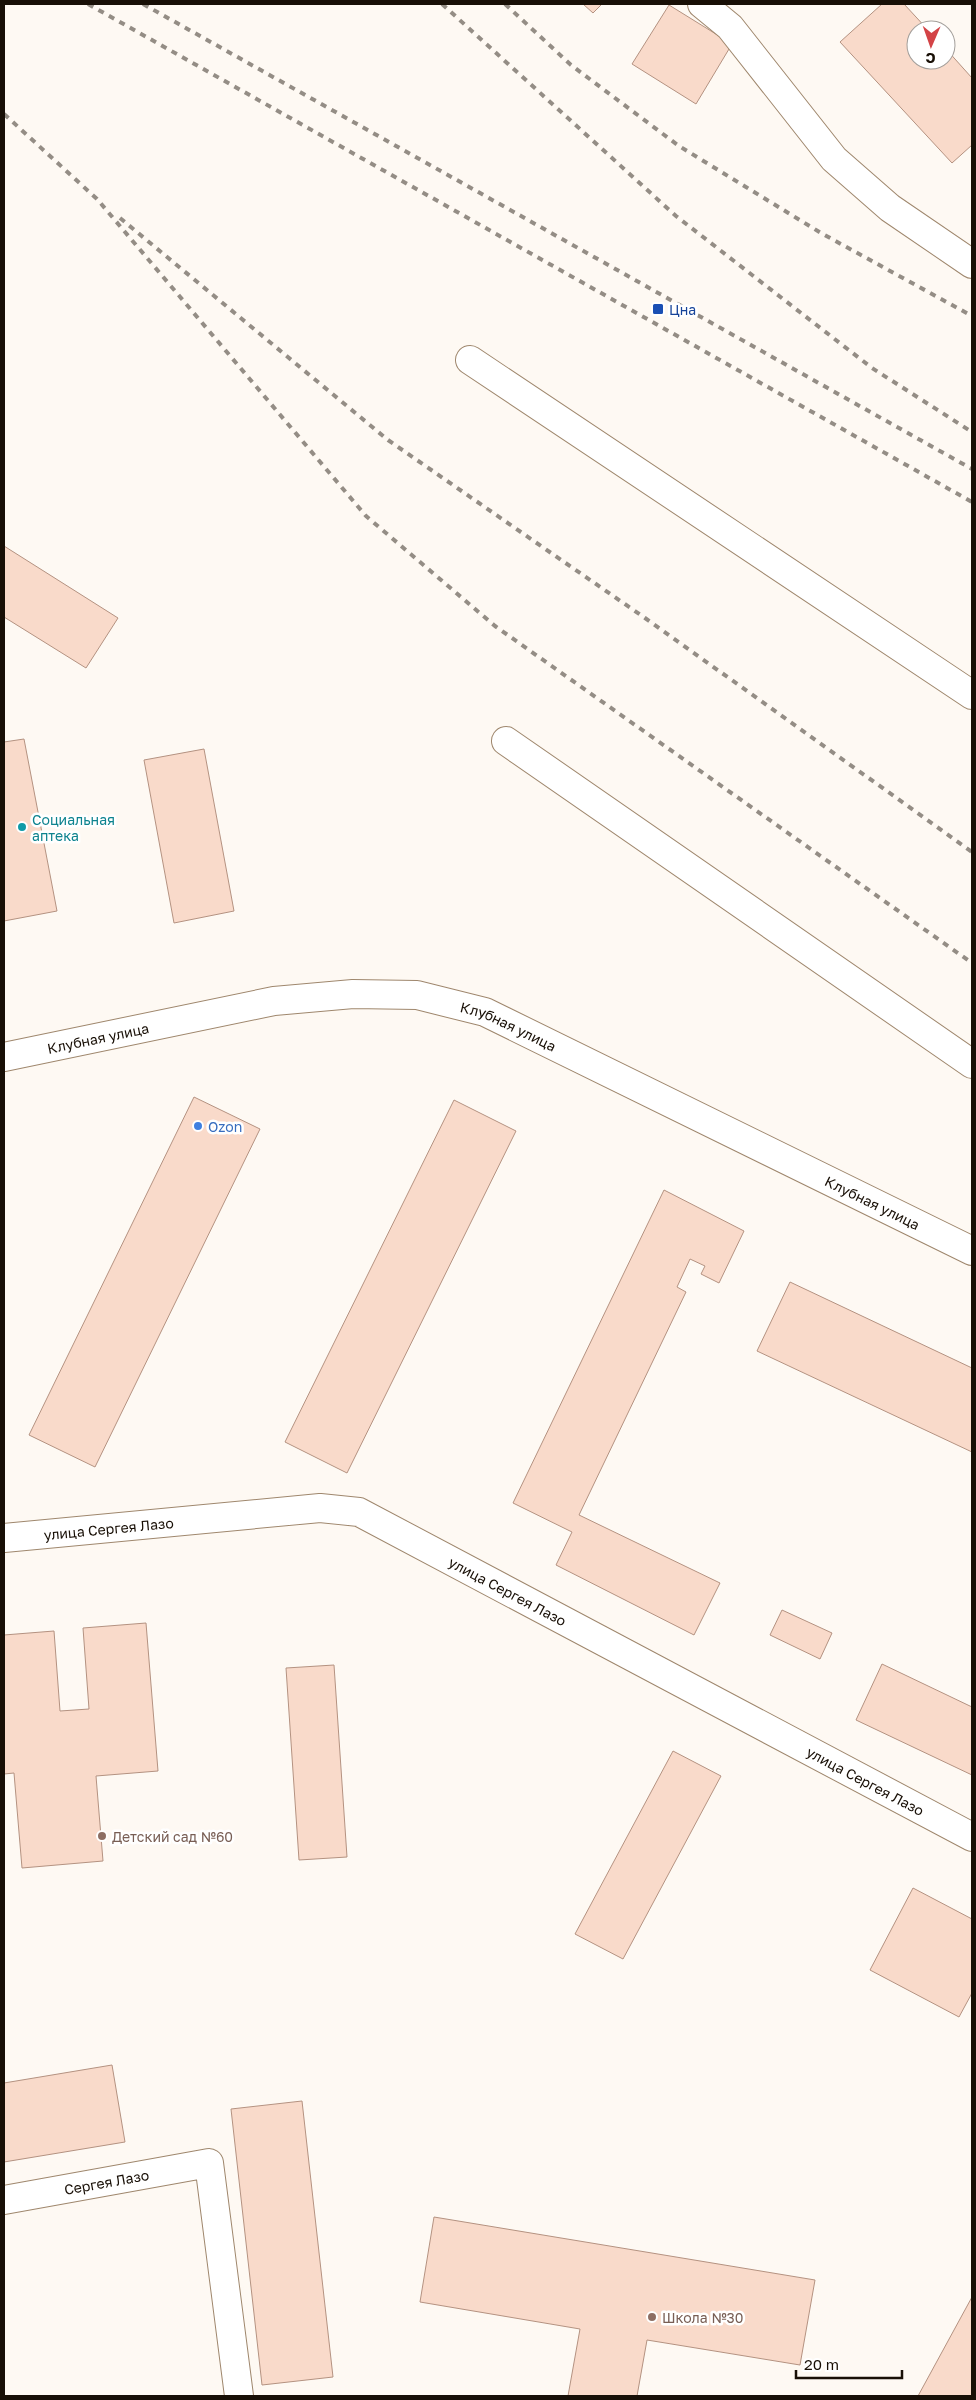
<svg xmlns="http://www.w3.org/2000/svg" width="976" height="2400" font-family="'Golos Text',sans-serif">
<rect width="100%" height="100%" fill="#fef9f3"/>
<g fill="#f9daca" stroke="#b49281">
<polygon points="583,4 602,4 593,13"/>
<polygon points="882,4 904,4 928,30 916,30 916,60 946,60 946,49 972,78 972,145 952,163 840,42"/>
<polygon points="669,5 732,44 696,104 632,64"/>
<polygon points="4,546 118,618 86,668 4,617"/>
<polygon points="24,739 57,911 4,921 4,742"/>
<polygon points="204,749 234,911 174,923 144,760"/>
<polygon points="194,1097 260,1129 95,1467 29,1435"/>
<polygon points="454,1100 516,1131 347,1473 285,1442"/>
<polygon points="664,1190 744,1231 719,1283 701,1274 705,1266 690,1259 677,1287 686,1292 579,1515 720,1583 694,1635 556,1565 572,1532 513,1503"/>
<polygon points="790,1282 972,1368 972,1452 757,1351"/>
<polygon points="782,1610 832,1633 820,1659 770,1635"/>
<polygon points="146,1623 158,1771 96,1776 103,1861 22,1868 14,1773 4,1774 4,1635 54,1631 60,1711 89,1709 83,1628"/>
<polygon points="882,1664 972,1707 972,1775 856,1720"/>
<polygon points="334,1665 347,1857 299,1860 286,1668"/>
<polygon points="673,1751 721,1776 623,1959 575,1934"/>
<polygon points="913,1888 972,1919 972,1993 959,2017 870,1970"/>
<polygon points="112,2065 125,2142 4,2162 4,2083"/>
<polygon points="302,2101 333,2377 262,2385 231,2109"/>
<polygon points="434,2217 815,2280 800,2365 647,2340 637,2396 568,2396 580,2329 420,2302"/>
<polygon points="972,2297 972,2396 918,2396"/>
</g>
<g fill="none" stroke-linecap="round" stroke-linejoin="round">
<g stroke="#9f876d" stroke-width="30">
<g id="minor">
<polyline points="702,4 730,27 834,159 890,208 972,264"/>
<polyline points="470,360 972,695"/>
<polyline points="506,741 972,1064"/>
<path id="s1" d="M4,1057L274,1001L353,994L417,995L485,1012L972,1251"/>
<path id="s2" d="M4,1538L320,1508L359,1512L972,1837"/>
<path id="s3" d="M4,2200L209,2163L239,2396"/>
</g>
</g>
<use href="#minor" stroke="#fff" stroke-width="28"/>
<g stroke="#948d85" stroke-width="4" stroke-dasharray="6 6" stroke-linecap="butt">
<polyline points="88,4 972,502"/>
<polyline points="143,4 972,469"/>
<polyline points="442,4 676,216 872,368 972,432"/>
<polyline points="505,4 571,65 679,146 821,233 972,316"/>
<polyline points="4,114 97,199 366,516 495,626 972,963"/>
<polyline points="120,218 388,440 645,618 972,852"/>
</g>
</g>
<rect fill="#1a4fb4" stroke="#fff" stroke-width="2" x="652" y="303" width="12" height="12" rx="2.5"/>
<circle fill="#0f9aa8" stroke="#fff" stroke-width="2" cx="22" cy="827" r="5"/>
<circle fill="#3f7fe0" stroke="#fff" stroke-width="2" cx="198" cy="1126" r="5"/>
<g fill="#8d6e63" stroke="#fff" stroke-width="2">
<circle cx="102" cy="1836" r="5"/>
<circle cx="652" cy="2317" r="5"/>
</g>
<g text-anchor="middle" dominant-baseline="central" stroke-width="5" stroke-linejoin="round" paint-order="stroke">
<g font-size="14" fill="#164399" stroke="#fff" text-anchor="start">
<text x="669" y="309">Цна</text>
</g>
<g font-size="14" fill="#0d838f" stroke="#fff" text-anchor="start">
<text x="32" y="819">Социальная<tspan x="32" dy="16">аптека</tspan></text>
</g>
<g font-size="14" fill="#180f06" stroke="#fff">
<text stroke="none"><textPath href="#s1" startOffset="516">Клубная улица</textPath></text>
<text stroke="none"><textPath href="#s1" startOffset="96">Клубная улица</textPath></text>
<text stroke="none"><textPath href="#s1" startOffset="921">Клубная улица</textPath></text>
<text stroke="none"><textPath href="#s2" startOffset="105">улица Сергея Лазо</textPath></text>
<text stroke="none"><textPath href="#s2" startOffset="525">улица Сергея Лазо</textPath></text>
<text stroke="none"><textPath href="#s2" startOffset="930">улица Сергея Лазо</textPath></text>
<text stroke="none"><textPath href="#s3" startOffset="104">Сергея Лазо</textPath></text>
</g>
<g font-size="14" fill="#366cbe" stroke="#fff" text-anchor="start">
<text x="208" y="1126">Ozon</text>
</g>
<g font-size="14" fill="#785e54" stroke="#fff" text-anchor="start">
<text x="112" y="1836">Детский сад №60</text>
<text x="662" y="2317">Школа №30</text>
</g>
</g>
<rect width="976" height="2400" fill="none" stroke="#180f06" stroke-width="10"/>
<g transform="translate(931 45) rotate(182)"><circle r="24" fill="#ffffff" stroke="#a39f9b"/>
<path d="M0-4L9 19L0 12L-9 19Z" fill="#d34346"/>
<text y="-8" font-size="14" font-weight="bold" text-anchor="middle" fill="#180f06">С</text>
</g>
<path d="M796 2370v8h106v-8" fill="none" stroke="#180f06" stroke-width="2.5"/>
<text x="804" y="2370" font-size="15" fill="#180f06" stroke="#ffffff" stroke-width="4" paint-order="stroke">20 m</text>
</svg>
